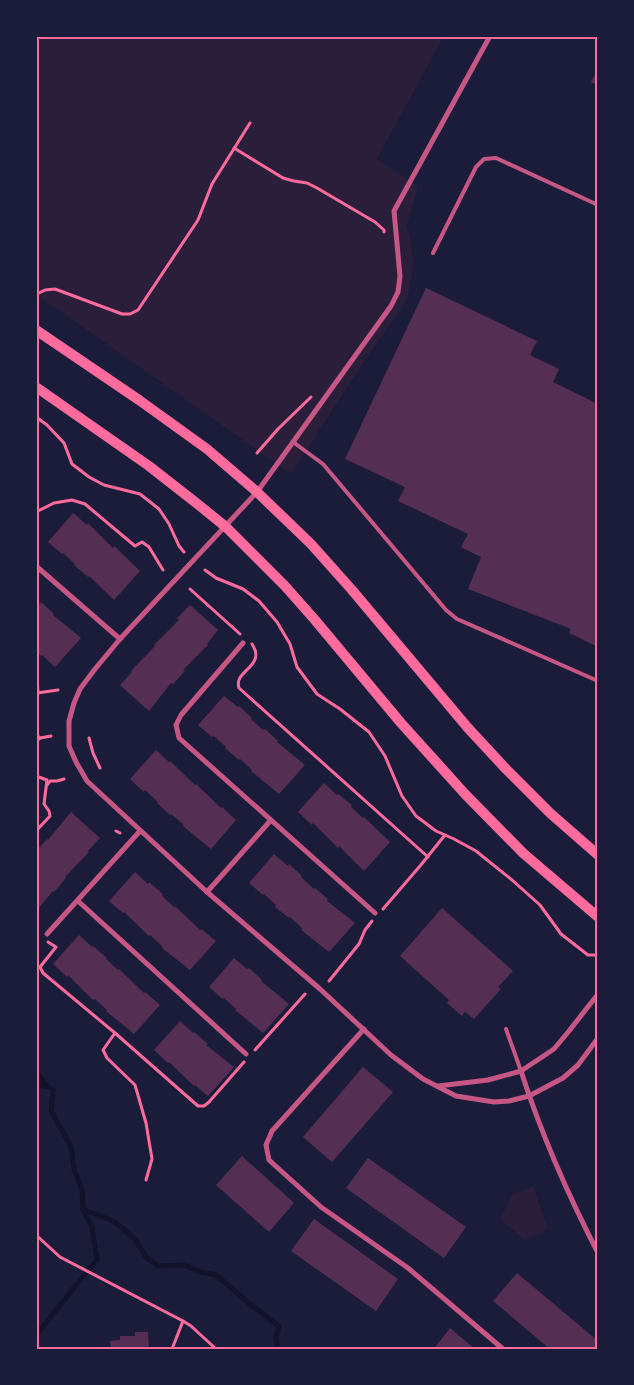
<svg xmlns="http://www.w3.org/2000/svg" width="634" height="1385" font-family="Figtree,sans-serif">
<rect width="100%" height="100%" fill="#1b1b3a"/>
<g fill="#2a1e3b">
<polygon points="36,36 444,36 377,159 418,187 407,225 414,264 407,300 363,363 291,474 36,294"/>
<polygon points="533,1186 548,1229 525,1240 500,1219 512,1195"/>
</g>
<polygon fill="#12122b" points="36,1067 53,1090 36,1087"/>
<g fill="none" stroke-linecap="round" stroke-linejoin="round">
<g stroke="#12122b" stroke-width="5">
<polyline points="83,1209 115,1222 135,1239 146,1257 158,1266 184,1265 200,1272 216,1275 250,1304 279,1326 276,1339 278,1349"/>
<path d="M36,1335C57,1310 76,1284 97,1260L92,1227L83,1209L82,1189L74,1169L71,1146L51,1111L53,1090"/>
</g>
</g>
<g fill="#542f53">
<polygon points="598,69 598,86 591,82"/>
<polygon points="426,288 537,341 530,355 559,369 553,382 598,404 598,647 569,633 571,629 468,589 481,557 461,547 468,534 398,501 405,487 345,459"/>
<polygon points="73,513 87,525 88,523 113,548 114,546 140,571 114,600 89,576 88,577 74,565 75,564 63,553 62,554 48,542"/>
<polygon points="36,600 40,604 41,602 54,614 53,615 81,638 55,667 42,655 41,656 36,652"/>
<polygon points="190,605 218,630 207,644 208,645 183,670 185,671 173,684 171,683 149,711 120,685 132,672 131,671 155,646 154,645 179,620 177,618"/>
<polygon points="224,696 238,707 239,706 252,718 251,719 263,730 265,729 278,741 277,742 305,765 279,794 251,771 252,770 240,759 239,760 225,748 226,747 214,736 212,737 198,725"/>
<polygon points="156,750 169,762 170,761 195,785 196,784 221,808 222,807 236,820 211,849 183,826 184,825 171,814 170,815 157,803 158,802 145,790 144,792 130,779"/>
<polygon points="324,783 337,795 338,794 352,805 351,807 363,818 364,817 390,842 364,871 339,846 338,848 313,823 312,825 298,812"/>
<polygon points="71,812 100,838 88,851 89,852 65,877 66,878 54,892 53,891 36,911 36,851 47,839 48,840"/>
<polygon points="274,854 288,866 289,864 302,876 301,877 314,889 315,888 328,899 327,901 355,923 329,952 301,930 302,928 290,917 289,918 275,907 276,905 264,894 263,895 249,883"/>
<polygon points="135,872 148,884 149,882 163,894 162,896 174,907 175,906 200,930 201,929 216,941 190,970 162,948 163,947 150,935 149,936 124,912 123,913 109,901"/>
<polygon points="442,908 513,971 498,987 501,989 474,1019 465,1012 462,1016 447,1003 449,1000 400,956"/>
<polygon points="79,935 92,947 93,946 107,958 106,959 118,970 119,969 144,993 145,992 160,1005 134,1034 106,1011 107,1010 95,999 93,1000 68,975 67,977 53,964"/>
<polygon points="234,958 247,969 249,968 262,980 261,981 289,1004 263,1033 235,1010 236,1009 224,998 223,999 209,987"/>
<polygon points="180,1021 193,1033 194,1032 208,1044 206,1045 234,1067 208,1096 195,1085 194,1086 169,1062 168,1063 154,1050"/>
<polygon points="363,1067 393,1092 332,1162 303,1137"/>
<polygon points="242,1156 294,1203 269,1232 216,1185"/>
<polygon points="368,1158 466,1227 444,1258 346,1188"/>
<polygon points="314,1219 398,1279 376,1311 291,1251"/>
<polygon points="517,1273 598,1341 598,1349 550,1349 493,1301"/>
<polygon points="450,1328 475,1349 434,1349"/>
<polygon points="135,1332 148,1332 149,1349 111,1349 110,1341 120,1340 120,1336 135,1336"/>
</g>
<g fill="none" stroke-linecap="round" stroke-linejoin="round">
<g stroke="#ff6b9d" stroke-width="3">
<polyline points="234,148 283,178 294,181 307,183 317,188 375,222 384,230 384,232"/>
<polyline points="37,294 45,290 55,289 122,314 130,314 138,310 198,220 212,184 250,123"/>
<polyline points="36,417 47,425 64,443 72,464 89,477 104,485 140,494 159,509 169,524 179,546 184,552"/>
<polyline points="257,453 278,429 311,397"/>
<polyline points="36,512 54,503 72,500 85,504 135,546 142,542 149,547 163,570"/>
<polyline points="205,570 216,578 243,589 259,601 277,622 290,644 297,667 317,694 340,709 369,732 385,756 402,796 416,816 436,831 454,839 476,851 512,880 540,905 561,934 588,955 598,955"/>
<polyline points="190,589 240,634"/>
<path d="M252,644C267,667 233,670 239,688L428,857"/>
<polyline points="36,666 38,692"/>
<polyline points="37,693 58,690"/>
<polyline points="36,734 40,738"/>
<polyline points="89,738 93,753 100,768"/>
<polyline points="36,742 40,738 51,736"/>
<polyline points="36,776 47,780 44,804 49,811 50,816 36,831"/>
<polyline points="47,785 50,781 57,781 64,779"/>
<polyline points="116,831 120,833"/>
<polyline points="383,909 420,866 445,835"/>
<polyline points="48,942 56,947 40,967 43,973 115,1033 198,1106 204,1106 209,1102 244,1062"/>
<polyline points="329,981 359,944 365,930 372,921"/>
<polyline points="115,1033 103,1050 107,1058 135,1085 146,1123 152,1159 146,1180"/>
<polyline points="255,1050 305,994"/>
<polyline points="36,1235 60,1257 183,1321 191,1326 216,1349"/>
<polyline points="172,1349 183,1321"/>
</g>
<g stroke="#c65784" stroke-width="4">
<polyline points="433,253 476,167 484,159 496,158 598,205"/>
<polyline points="293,442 323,464 446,610 457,619 598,681"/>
<polyline points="506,1029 521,1071"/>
</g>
<g stroke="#c65784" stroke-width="5">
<polyline points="490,36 394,211 400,276 398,292 391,306 257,492 120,639 95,669 80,689 74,703 69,721 69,746 76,762 87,781 207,892 320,989 391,1055 423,1079 456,1096 494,1102 509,1101 529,1096 563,1078 578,1065 598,1038"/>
<polyline points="36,566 120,639"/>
<polyline points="243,643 181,715 176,725 179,738 375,913"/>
<polyline points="207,892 271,820"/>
<polyline points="78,901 246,1054"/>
<polyline points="47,934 140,831"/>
<polyline points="364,1029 272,1131 266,1145 269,1160 321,1207 408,1268 503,1349"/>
<path d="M521,1071C541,1133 568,1195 598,1253"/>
<polyline points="438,1086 488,1080 521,1071 554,1049 569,1031 598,994"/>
</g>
<g stroke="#ff6b9d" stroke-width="10">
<polyline points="36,330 139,400 207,449 257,492 311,544 352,590 468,728 506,769 550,813 598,855"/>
<polyline points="36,387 149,466 195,502 226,527 285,586 315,620 401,723 465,794 523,853 598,917"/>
</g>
</g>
<rect width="634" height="1385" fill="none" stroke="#1b1b3a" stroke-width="75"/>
<rect x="38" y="38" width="558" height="1310" fill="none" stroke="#ff6b9d" stroke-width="2"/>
</svg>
